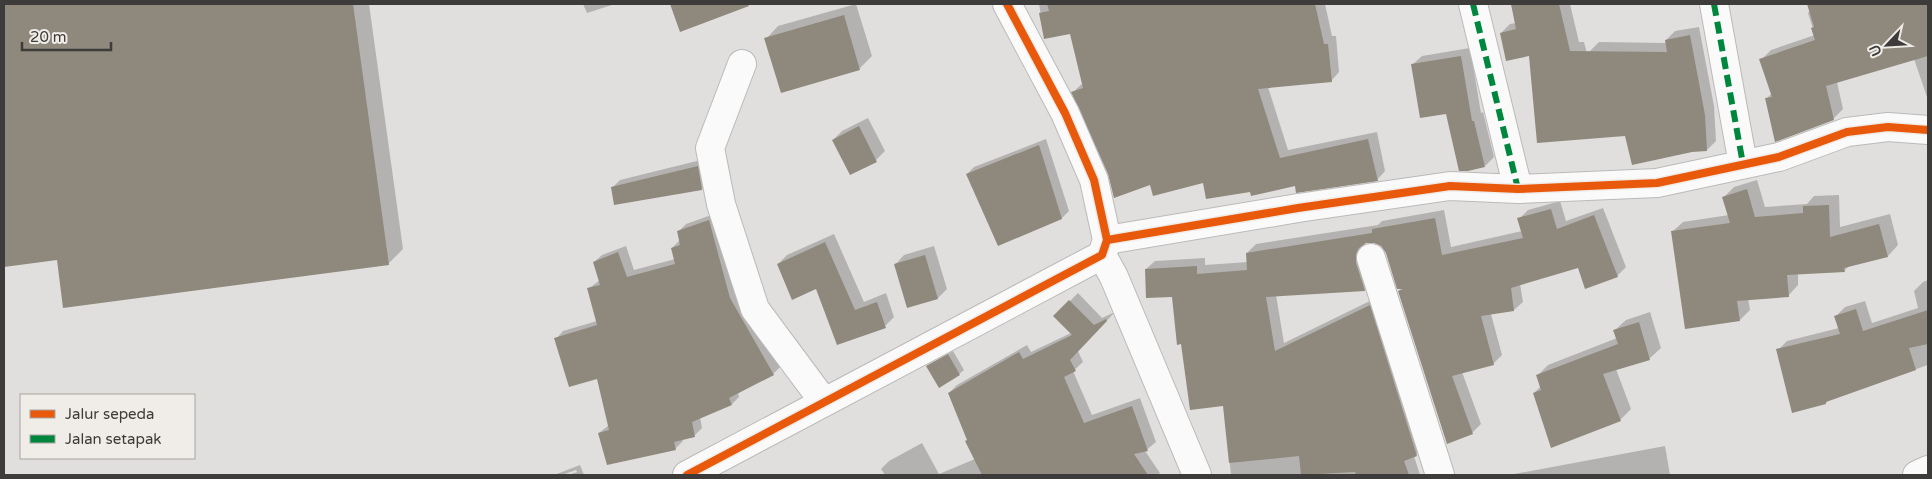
<svg xmlns="http://www.w3.org/2000/svg" width="1932" height="479" font-family="'Varela Round',sans-serif">
<rect width="100%" height="100%" fill="#e1dfdd"/>
<g fill="#0003">
<polygon points="4,4 369,4 403,249 388,264 58,259 4,266"/>
<polygon points="583,4 615,4 587,13"/>
<polygon points="671,4 736,4 736,5 681,30"/>
<polygon points="856,4 872,56 859,69 766,39 778,26"/>
<polygon points="1039,4 1325,4 1332,36 1336,36 1339,72 1331,81 1268,87 1288,150 1377,132 1385,171 1377,180 1296,185 1251,190 1204,182 1151,183 1110,173 1073,92 1083,83 1071,33 1045,38"/>
<polygon points="1511,4 1570,4 1579,42 1584,42 1589,61 1590,51 1599,42 1666,43 1666,40 1675,31 1699,27 1714,106 1716,141 1707,150 1626,135 1530,54 1501,33 1510,24 1516,23"/>
<polygon points="1817,4 1928,4 1928,100 1914,59 1837,82 1843,109 1833,119 1766,99 1772,93 1761,60 1771,50 1815,35 1808,13"/>
<polygon points="1470,48 1481,113 1483,112 1494,157 1485,166 1412,65 1422,56"/>
<polygon points="868,118 885,151 876,160 851,174 833,140 842,131"/>
<polygon points="1046,139 1069,211 1062,218 998,245 967,174 974,167"/>
<polygon points="705,159 709,182 702,189 612,188 620,180"/>
<polygon points="1757,180 1765,207 1807,204 1814,196 1839,195 1840,227 1890,214 1898,245 1888,256 1850,265 1844,271 1798,273 1798,285 1788,296 1748,298 1750,310 1740,320 1672,232 1683,222 1729,215 1724,197 1734,187"/>
<polygon points="1560,201 1566,221 1603,208 1626,267 1617,276 1578,267 1520,284 1523,302 1514,310 1491,314 1502,355 1493,364 1462,372 1481,424 1473,432 1447,442 1399,291 1403,287 1382,245 1374,241 1365,242 1364,253 1373,281 1365,290 1276,295 1284,343 1378,297 1426,446 1414,456 1420,475 1231,475 1224,405 1182,343 1174,296 1146,269 1155,261 1205,258 1205,265 1248,262 1247,253 1256,244 1378,225 1382,221 1444,210 1451,247 1522,231 1519,219 1528,210"/>
<polygon points="717,213 737,290 780,367 773,374 738,393 739,397 732,404 700,417 702,428 694,436 682,439 683,441 675,449 599,433 609,425 598,378 556,339 563,331 597,321 588,289 600,280 594,262 602,255 626,246 634,270 675,259 672,248 680,240 678,232 686,224"/>
<polygon points="834,234 864,302 886,293 894,317 885,326 838,344 817,287 778,264 787,255"/>
<polygon points="934,246 947,289 938,298 908,307 895,265 904,255"/>
<polygon points="1928,280 1928,365 1829,399 1826,403 1778,350 1787,341 1839,328 1836,316 1845,307 1865,301 1872,323 1918,308 1914,291 1923,282"/>
<polygon points="1078,293 1102,318 1115,312 1078,351 1083,362 1073,371 1092,415 1140,398 1156,442 1145,451 1160,473 1157,475 885,475 881,469 889,461 922,443 939,474 975,459 949,393 957,385 1027,345 1031,352 1071,333 1055,316"/>
<polygon points="1650,312 1661,348 1650,358 1616,369 1631,409 1620,420 1534,393 1541,386 1537,376 1548,365 1617,338 1615,330 1626,320"/>
<polygon points="953,351 964,370 959,374 927,366"/>
<polygon points="1665,446 1670,475 1509,475"/>
<polygon points="580,465 584,475 568,475 577,472 576,470 562,475 554,475"/>
</g>
<g fill="#8f887d">
<polygon points="4,4 353,4 389,265 63,308 57,260 4,267"/>
<polygon points="670,4 748,4 749,6 680,32"/>
<polygon points="1047,4 1315,4 1324,44 1328,44 1332,82 1258,89 1280,158 1368,139 1378,181 1296,193 1295,186 1251,196 1250,192 1206,199 1203,183 1153,196 1150,185 1114,198 1108,174 1071,92 1083,88 1070,34 1044,39 1039,13 1049,11"/>
<polygon points="1511,4 1559,4 1570,51 1667,52 1665,40 1690,35 1705,115 1707,151 1692,152 1632,165 1625,136 1537,143 1529,56 1506,61 1500,33 1516,29"/>
<polygon points="1807,4 1928,4 1928,56 1826,86 1834,120 1775,142 1765,98 1772,97 1759,59 1815,40 1811,28 1814,27"/>
<polygon points="844,15 860,70 781,93 764,38"/>
<polygon points="1461,56 1472,121 1474,121 1485,167 1468,171 1459,171 1446,114 1420,118 1411,64"/>
<polygon points="859,126 877,162 850,175 832,140"/>
<polygon points="1039,145 1062,219 998,246 966,174"/>
<polygon points="698,166 702,190 614,205 611,187"/>
<polygon points="1747,189 1755,217 1803,213 1803,206 1829,205 1830,237 1879,224 1888,257 1844,268 1845,272 1787,275 1789,297 1737,301 1740,321 1685,329 1671,231 1730,223 1722,197"/>
<polygon points="1551,209 1557,229 1594,215 1618,277 1585,289 1578,268 1511,288 1514,311 1481,316 1494,365 1452,376 1473,434 1447,444 1398,291 1403,289 1397,289 1386,253 1381,246 1374,243 1366,243 1359,248 1356,254 1356,263 1365,291 1266,297 1275,351 1370,305 1417,456 1404,461 1409,475 1356,475 1355,472 1301,475 1299,456 1229,463 1223,406 1190,410 1181,344 1177,345 1172,297 1146,298 1145,269 1197,266 1197,274 1247,270 1246,253 1372,233 1372,229 1435,218 1442,255 1523,238 1517,218"/>
<polygon points="709,220 730,298 774,375 729,398 732,405 692,422 695,437 674,442 676,450 607,465 598,433 609,430 597,379 569,387 554,338 597,325 587,288 600,285 593,262 618,252 627,277 675,264 671,248 680,245 677,231"/>
<polygon points="825,242 855,310 877,302 886,328 837,345 816,289 792,300 777,264"/>
<polygon points="925,255 938,299 907,308 894,264"/>
<polygon points="1069,300 1094,325 1106,319 1107,321 1070,360 1076,371 1064,377 1084,423 1132,406 1148,451 1134,454 1148,475 982,475 965,441 967,440 948,393 1019,352 1023,359 1072,335 1053,316"/>
<polygon points="1856,309 1863,331 1928,310 1928,344 1909,348 1916,370 1826,402 1826,404 1792,413 1776,349 1840,334 1834,316"/>
<polygon points="1639,322 1650,360 1603,374 1621,421 1551,448 1533,393 1541,390 1536,375 1618,344 1613,330"/>
<polygon points="948,354 960,375 939,388 926,366"/>
</g>
<g fill="none" stroke-linecap="round" stroke-linejoin="round">
<g stroke="#bcbab9" stroke-width="30">
<g id="minor">
<polyline points="1473,4 1518,189"/>
<polyline points="1714,4 1743,164"/>
<polyline points="742,64 710,148 721,204 755,309 824,402"/>
<polyline points="1107,240 1298,208 1450,186 1518,189 1657,183 1779,157 1847,132 1888,127 1928,130"/>
<polyline points="1102,255 1114,277 1197,475"/>
<polyline points="1371,258 1440,475"/>
<polyline points="687,475 1102,255 1107,240 1094,180 1065,113 1007,4"/>
<polyline points="1917,475 1928,470"/>
</g>
</g>
<use href="#minor" stroke="#fafafa" stroke-width="28"/>
<g stroke="#00873e" stroke-width="6" stroke-dasharray="12 6" stroke-linecap="butt">
<polyline points="1473,4 1518,189"/>
<polyline points="1714,4 1743,164"/>
</g>
<g stroke="#f0ece8" stroke-width="11">
<g id="cycleway">
<polyline points="1107,240 1298,208 1450,186 1518,189 1657,183 1779,157 1847,132 1888,127 1928,130"/>
<polyline points="687,475 1102,255 1107,240 1094,180 1065,113 1007,4"/>
</g>
</g>
<use href="#cycleway" stroke="#e8590c" stroke-width="8"/>
</g>
<rect width="1932" height="479" fill="none" stroke="#3d3c3a" stroke-width="10"/>
<rect x="20" y="394" width="175" height="65" fill="#f0ece8" stroke="#a8a6a2"/>
<rect x="30" y="410" width="25" height="8" fill="#e8590c" stroke="#a8a6a2"/>
<text x="65" y="419" font-size="15" fill="#3d3c3a">Jalur sepeda</text>
<rect x="30" y="435" width="25" height="8" fill="#00873e" stroke="#a8a6a2"/>
<text x="65" y="444" font-size="15" fill="#3d3c3a">Jalan setapak</text>
<g transform="translate(1887 45) rotate(245)" stroke="#f0ece8" stroke-width="4" paint-order="stroke">
<path d="M0-4L9 19L0 12L-9 19Z" fill="#3d3c3a"/>
<text y="-8" font-size="14" font-weight="bold" text-anchor="middle" fill="#3d3c3a">U</text>
</g>
<path d="M22 42v8h89v-8" fill="none" stroke="#3d3c3a" stroke-width="2.5"/>
<text x="30" y="42" font-size="15" fill="#3d3c3a" stroke="#f0ece8" stroke-width="4" paint-order="stroke">20 m</text>
</svg>
